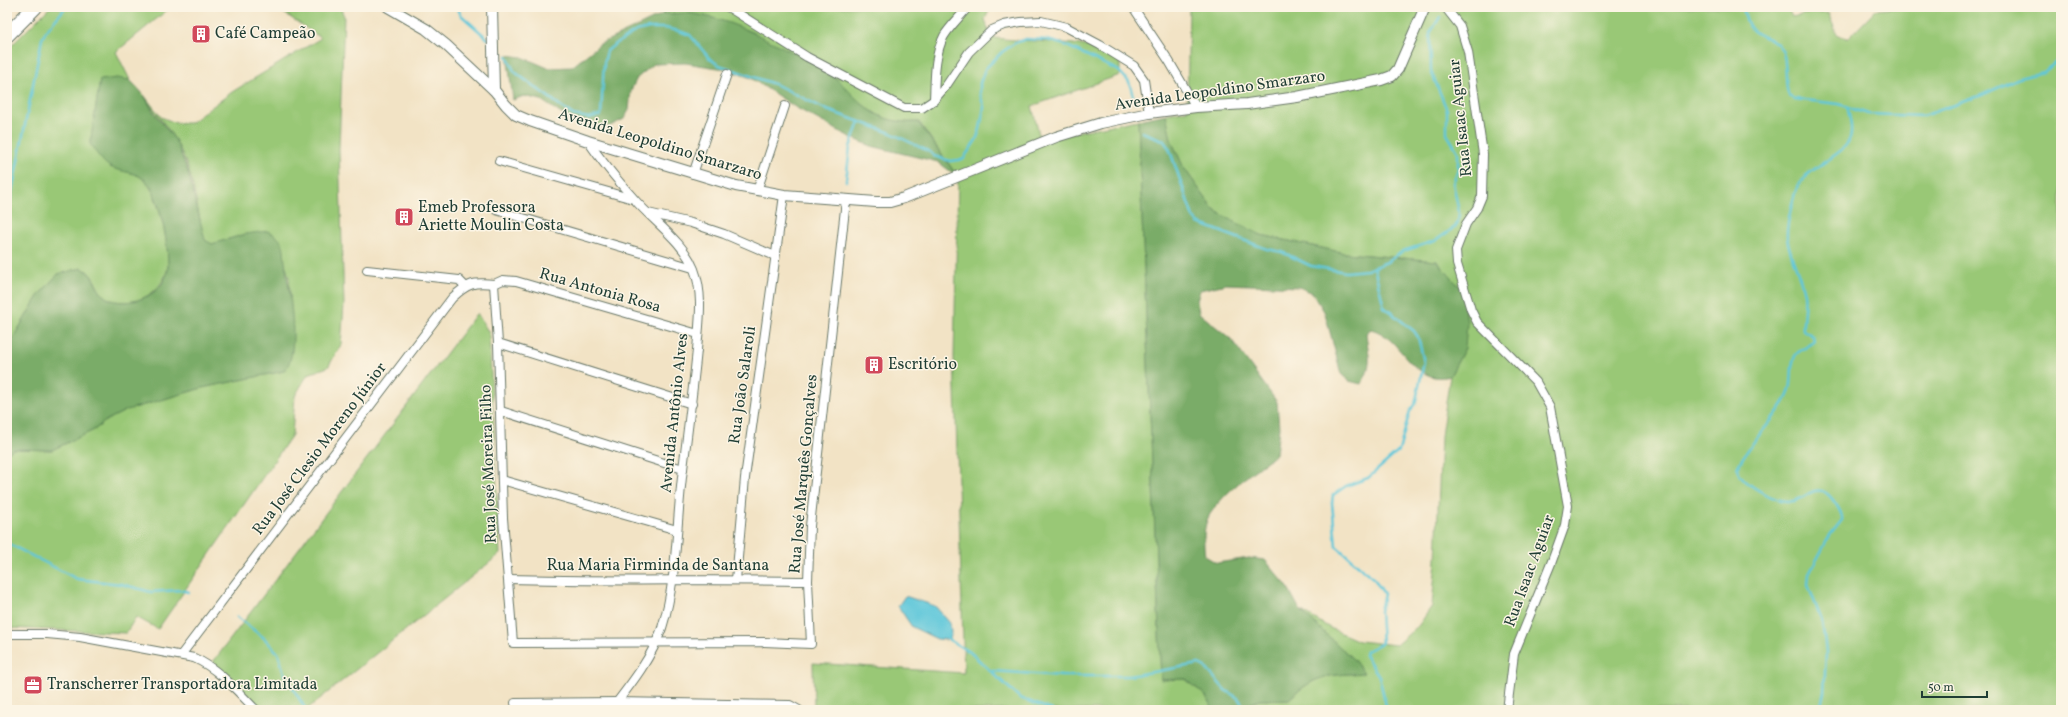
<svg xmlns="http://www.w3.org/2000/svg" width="2068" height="717" font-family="Vollkorn,serif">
<rect width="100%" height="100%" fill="#fcf5e5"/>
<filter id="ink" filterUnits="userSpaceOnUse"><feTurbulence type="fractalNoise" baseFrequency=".025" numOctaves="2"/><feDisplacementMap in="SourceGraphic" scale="8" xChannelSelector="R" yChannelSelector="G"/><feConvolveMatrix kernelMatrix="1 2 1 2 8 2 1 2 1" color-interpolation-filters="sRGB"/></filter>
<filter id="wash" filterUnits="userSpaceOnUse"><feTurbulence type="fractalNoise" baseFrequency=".012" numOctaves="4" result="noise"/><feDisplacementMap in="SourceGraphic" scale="16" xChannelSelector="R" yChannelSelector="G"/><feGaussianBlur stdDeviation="0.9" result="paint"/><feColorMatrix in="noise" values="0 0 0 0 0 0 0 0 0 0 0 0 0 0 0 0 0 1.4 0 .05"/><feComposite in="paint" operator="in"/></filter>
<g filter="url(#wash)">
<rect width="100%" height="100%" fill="#f2e3c5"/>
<g fill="#99c876" stroke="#5c8255">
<path d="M50,7H171L116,52L130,80H100L95,112L110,167C118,169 132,170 138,175C142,178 147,182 149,186C159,199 172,256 167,271C160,294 135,307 111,300C95,295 98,275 82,268L58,274L38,296L7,348V50Z"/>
<path d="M280,7H340L344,16L339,149L344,305L341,345L328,367L308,374L295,396L292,435L158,629L136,617L126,633L7,628V454L13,449L52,450L94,430L107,420L127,410L202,388L284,371L292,327L289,278L285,263L246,234L212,244L204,240C197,208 193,169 175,140C166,124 153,112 144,95L161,117L176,123H190L232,92L321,38L281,11Z"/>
<path d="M666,7H881L912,11L931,7H991L985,19L990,37C1024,44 1095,37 1120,60V75L1032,106L1040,139L1138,120L1161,680L1185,679L1206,696L1213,710H814L813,663L964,673L954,357L958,177L919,122C890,124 881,118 859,102L663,14Z"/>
<path d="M1189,7H1787L1792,17L1810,13H1828L1837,34L1848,39L1876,10L1904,7H2061V710H1243V707L1259,700L1289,699C1318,673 1327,676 1363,673L1354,660L1300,610L1330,628L1359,641L1396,645L1419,625L1432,606L1436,560L1441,436L1450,376L1465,348L1437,261L1345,253L1261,235L1233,221L1214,210L1184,168L1171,140L1166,114L1187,110Z"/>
<polygon points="477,313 489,333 500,554 306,710 263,710 213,662"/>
</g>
<g fill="#7aac67" stroke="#4c744e">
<path d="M688,13C727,18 756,34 790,51C800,56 813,60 822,67C858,93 866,125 918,122L958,177L938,162L871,146L850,137L795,107L751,78L725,69L685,63L654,64L637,78L631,90L629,110L624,119L610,126H596L572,121L541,100L524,96L513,100L507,55L522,57L548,68L572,67L600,44L663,14Z"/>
<path d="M117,78L130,80L144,95L152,110L176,141L188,172L205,240L212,244L246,234L268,231C273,234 280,238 282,243C285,248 284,256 285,262C288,285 302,354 284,371L202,388L127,410L107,420L94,430L52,450L13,449L7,454V348L38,296L58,274L82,268C97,275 95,295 111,300C134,307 165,294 168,268C169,247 161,204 150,186C139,170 124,174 110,167C102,162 95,151 90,144L100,80Z"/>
<path d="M1166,114L1171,140L1184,168L1214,210L1233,221L1261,235L1345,253L1437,261L1463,291L1467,323L1465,348L1450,376C1445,377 1439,378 1434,377C1406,370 1398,336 1371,329L1366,333C1368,354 1374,365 1361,384L1349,381L1341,374L1325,313L1313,293L1299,287L1226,284L1200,290L1197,301L1199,313L1231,339L1277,402L1279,428L1276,454C1253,472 1226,490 1210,514C1203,525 1203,543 1205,556L1217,563L1249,558L1265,560L1287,586L1300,610L1354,660L1364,673C1327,676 1318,673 1289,699L1259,700L1243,707V710H1213L1206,696L1186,679L1161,680L1138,120Z"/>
</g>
<polygon fill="#5ec7da" stroke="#3e8287" points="905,596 935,606 950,623 951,633 949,640 937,639 912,627 898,606"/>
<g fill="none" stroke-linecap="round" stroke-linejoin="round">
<g stroke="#5ec7da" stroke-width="2.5">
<polyline points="457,7 461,15 488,39"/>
<path d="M1743,7C1749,46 1770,29 1782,50C1788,62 1784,87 1789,96L1795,99L1839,104L1868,114L1923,116L1982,95L2019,78L2044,72L2061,58"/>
<polyline points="507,56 514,71 520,76 573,115 589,118 601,115 604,63 607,51 614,45 636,31 649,28 665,28 679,31 690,35 710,59 719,65 777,85 827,110 891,133 930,152 934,156 950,161 959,160 964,158 976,140 980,129 984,107 980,94 980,83 985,69 1002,52 1015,43 1026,39 1047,40 1065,45 1119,71 1129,82 1135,103"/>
<polyline points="1142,132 1163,140 1169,148 1193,217 1198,223 1267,249 1282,252 1311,266 1346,272 1367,270 1387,262 1403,251 1435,241 1455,227 1458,222 1459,212 1453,183 1458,169 1458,152 1447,134 1447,110 1431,71 1430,33 1440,17"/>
<polyline points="846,181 850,147 859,122"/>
<polyline points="7,216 42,39 46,31 65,8"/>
<polyline points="1374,267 1384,307 1414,331 1418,337 1424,362 1415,405 1410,411 1399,451 1368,478 1346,486 1333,495 1332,503 1336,546 1375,580 1384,594 1380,611 1382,643 1366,651 1365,655 1379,676 1387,710"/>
<polyline points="7,543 77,579 121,584 151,592 180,590 189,592"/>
<polyline points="237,617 264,638 278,653 284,673 306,710"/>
<polyline points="946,638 971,653 1020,698 1052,710"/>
<polyline points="993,671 1062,676 1129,676 1199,664 1205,667 1225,690 1238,698 1246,710"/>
<path d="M1820,710L1824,692L1826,652L1822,621L1808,585L1809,574L1830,535L1842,520C1843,512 1830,493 1822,491C1811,488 1803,500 1793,501C1776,503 1741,484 1737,468C1749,443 1771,424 1785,401C1796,383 1788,370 1795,356C1799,349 1808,347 1814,342L1813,336L1803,330C1802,318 1806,306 1804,294C1801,275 1790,257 1787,238C1786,225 1791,207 1795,193C1804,164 1849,158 1851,133C1852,125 1849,114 1847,106"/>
</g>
</g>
</g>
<g filter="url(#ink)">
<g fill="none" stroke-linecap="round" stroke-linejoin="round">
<g stroke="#697767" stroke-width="10">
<g id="minor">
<polyline points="728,7 807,57 904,108 922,108 934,100 946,86 969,52 992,30 1004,25 1021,22 1041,21 1054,24 1066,27 1100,45 1134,66 1144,80 1149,113"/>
<polyline points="1133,7 1169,61 1196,107"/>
<polyline points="1445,7 1460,26 1468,52 1483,154 1482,196 1477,208 1466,224 1456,250 1457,264 1471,310 1477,322 1536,382 1550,407 1568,506 1565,525 1552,561 1514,654 1507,710"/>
<path d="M934,100C935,79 934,55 944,36C951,25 960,17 968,7"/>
<path d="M588,141C602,162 618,181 635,200C654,222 683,241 694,269C704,295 699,323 697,350C693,390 688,429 683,469C676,521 678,577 662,628C651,659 631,684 611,710"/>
<polyline points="499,161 633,199"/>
<polyline points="693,174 727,74"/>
<polyline points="757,191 785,106"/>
<polyline points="496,210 693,268"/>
<polyline points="648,213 691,223 724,234 775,256"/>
<polyline points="367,270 459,280 465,286"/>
<polyline points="494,284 498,343 503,518 513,643 764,642 811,644 808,581 810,526 846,200"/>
<polyline points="494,284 503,280 516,281 698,334"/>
<polyline points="498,343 692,404"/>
<polyline points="501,411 683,469"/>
<polyline points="502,480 677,530"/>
<path d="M508,579C608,582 708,579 808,581"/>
<polyline points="736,580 745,478 784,195"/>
<path d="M7,634H47L80,637L194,658C219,669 237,691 256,710"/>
<path d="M181,655L452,298C468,283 473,282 494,284"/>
<polyline points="515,703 617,702 790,705 799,710"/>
</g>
</g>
<g stroke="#697767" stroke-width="12">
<g id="tertiary">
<polyline points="388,7 426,29 446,45 494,90 506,105 516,115 530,121 588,141 736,186 784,195 876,202 890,202 904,198 1056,137 1101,123 1149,113 1196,107 1247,104 1297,97 1381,80 1392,76 1398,69 1425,7"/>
<polyline points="492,7 494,90"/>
</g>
</g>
<g stroke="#697767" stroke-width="16">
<polyline id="trunk" points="7,35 35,7"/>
</g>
<use href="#minor" stroke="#fff" stroke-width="8"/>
<use href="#tertiary" stroke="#fff" stroke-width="10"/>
<use href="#trunk" stroke="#fff" stroke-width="14"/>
</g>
</g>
<defs>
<g id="building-square" transform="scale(1)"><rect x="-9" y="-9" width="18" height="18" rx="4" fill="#d1495b" stroke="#fcf5e5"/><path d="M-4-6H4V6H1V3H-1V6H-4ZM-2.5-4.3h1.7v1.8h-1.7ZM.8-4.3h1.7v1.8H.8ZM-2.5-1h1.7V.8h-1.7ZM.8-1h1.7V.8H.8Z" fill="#fff"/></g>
<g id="office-square" transform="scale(1)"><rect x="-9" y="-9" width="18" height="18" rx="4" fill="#d1495b" stroke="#fcf5e5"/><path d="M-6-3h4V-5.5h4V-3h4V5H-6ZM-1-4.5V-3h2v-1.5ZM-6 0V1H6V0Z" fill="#fff"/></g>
</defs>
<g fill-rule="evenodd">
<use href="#building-square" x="201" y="34"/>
<use href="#building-square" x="404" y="217"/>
<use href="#building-square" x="874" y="365"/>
<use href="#office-square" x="33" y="685"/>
</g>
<g text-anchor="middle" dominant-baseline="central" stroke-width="3" stroke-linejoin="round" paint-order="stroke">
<g font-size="16" fill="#1f3d34" stroke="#fcf5e5" text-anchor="start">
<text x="215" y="34">Café Campeão</text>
<text x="418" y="208">Emeb Professora<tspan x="418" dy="18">Ariette Moulin Costa</tspan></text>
<text x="888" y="365">Escritório</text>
<text x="47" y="685">Transcherrer Transportadora Limitada</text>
</g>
<g font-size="16" fill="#1f3d34" stroke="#fcf5e5">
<text transform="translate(1220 91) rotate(-8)">Avenida Leopoldino Smarzaro</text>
<text transform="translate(1461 118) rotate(-96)">Rua Isaac Aguiar</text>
<text transform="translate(660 145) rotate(17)">Avenida Leopoldino Smarzaro</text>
<text transform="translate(600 291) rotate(16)">Rua Antonia Rosa</text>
<text transform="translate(743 385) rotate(-82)">Rua João Salaroli</text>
<text transform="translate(675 413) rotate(-84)">Avenida Antônio Alves</text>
<text transform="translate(320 449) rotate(-53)">Rua José Clesio Moreno Júnior</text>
<text transform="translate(489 464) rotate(-92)">Rua José Moreira Filho</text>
<text transform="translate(804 474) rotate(-85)">Rua José Marquês Gonçalves</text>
<text x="658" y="566">Rua Maria Firminda de Santana</text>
<text transform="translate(1530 571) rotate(-70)">Rua Isaac Aguiar</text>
</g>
</g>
<rect width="2068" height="717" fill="none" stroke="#fcf5e5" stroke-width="24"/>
<path d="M1922 691v6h65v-6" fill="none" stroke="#1f3d34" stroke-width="2"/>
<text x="1928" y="691" font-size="12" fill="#1f3d34" stroke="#fcf5e5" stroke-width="3" paint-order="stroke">50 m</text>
</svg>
